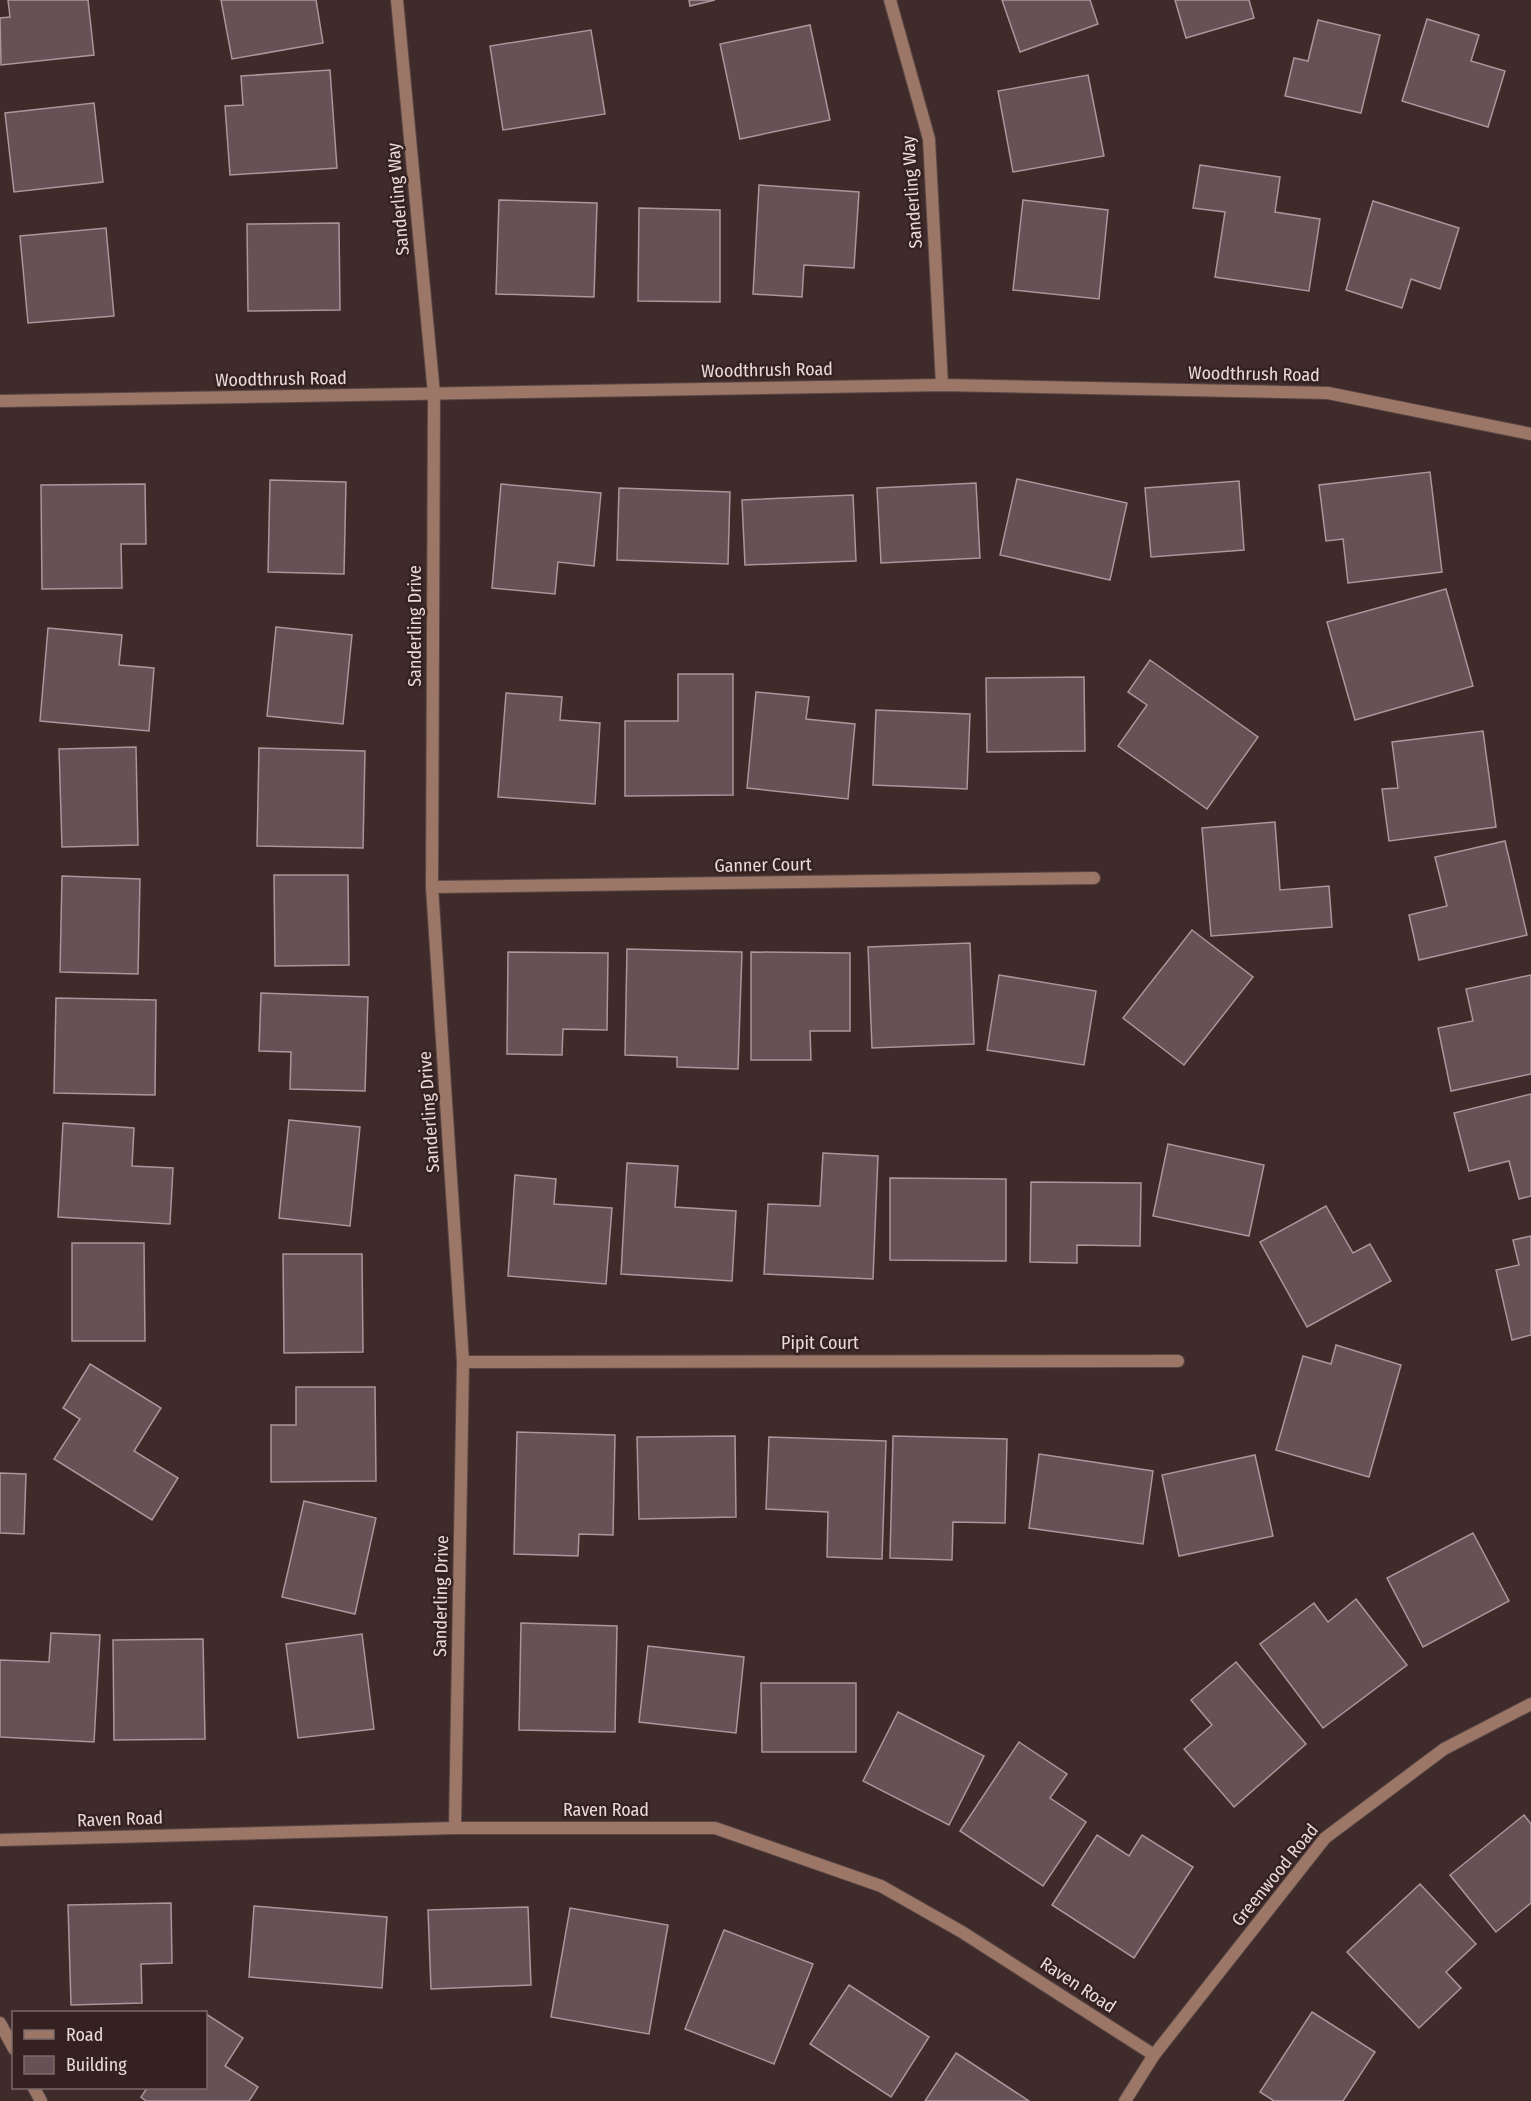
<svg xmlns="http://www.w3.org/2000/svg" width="1531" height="2101" font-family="'Fira Sans Condensed',sans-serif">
<rect width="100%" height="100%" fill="#3e2b2a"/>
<g fill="#665156" stroke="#ad959b" stroke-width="1.5">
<polygon points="8,0 88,0 94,55 1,65 0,18 10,17"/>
<polygon points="221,0 316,0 323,43 232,59"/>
<polygon points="689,0 715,0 690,6"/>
<polygon points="1002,0 1090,0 1098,24 1020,52"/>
<polygon points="1175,0 1249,0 1254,18 1186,38"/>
<polygon points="1427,19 1479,35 1471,61 1505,71 1488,127 1402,101"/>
<polygon points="1318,20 1380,35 1361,113 1285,96 1294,58 1308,61"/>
<polygon points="810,25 830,120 740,139 720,44"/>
<polygon points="591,30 605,114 503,130 490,46"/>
<polygon points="330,70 337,168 230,175 225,106 243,105 241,76"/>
<polygon points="1088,75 1104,156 1013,172 998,91"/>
<polygon points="94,103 103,182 14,192 5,113"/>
<polygon points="1200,165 1280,177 1275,212 1320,219 1309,291 1215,277 1225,212 1193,208"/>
<polygon points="759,185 859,192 854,268 804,265 802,297 753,294"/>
<polygon points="499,200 597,203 594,297 496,294"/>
<polygon points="1023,200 1108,210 1099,299 1013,290"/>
<polygon points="1373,201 1459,228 1440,289 1411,279 1402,308 1346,290"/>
<polygon points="639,208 720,210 720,302 638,301"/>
<polygon points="339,223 340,310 248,311 247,224"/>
<polygon points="106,228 114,316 28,323 20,236"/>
<polygon points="1430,472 1442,572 1348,583 1343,539 1326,541 1319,485"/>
<polygon points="1017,479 1127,503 1110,580 1000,555"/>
<polygon points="270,480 346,482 344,574 268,572"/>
<polygon points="1239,481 1244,550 1151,557 1145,488"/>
<polygon points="976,483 980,558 881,563 877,488"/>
<polygon points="145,484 146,544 121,544 122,588 42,589 41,485"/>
<polygon points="501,484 601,493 594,566 558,562 555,594 492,588"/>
<polygon points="619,488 730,492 728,564 617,560"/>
<polygon points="853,495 856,561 745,565 742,500"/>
<polygon points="1446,589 1473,686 1355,720 1327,622"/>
<polygon points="276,627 352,635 343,724 267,716"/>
<polygon points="48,628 122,635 119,665 154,668 149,731 40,721"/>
<polygon points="1150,660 1258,737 1207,809 1118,746 1147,705 1128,692"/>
<polygon points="678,674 733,674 733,795 625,796 625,721 678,721"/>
<polygon points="1084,677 1085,751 987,752 986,678"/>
<polygon points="756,692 809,697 806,719 855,724 848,799 747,788"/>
<polygon points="506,693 562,697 560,720 600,723 595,804 498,797"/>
<polygon points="876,710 970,714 967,789 873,785"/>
<polygon points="1483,731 1496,827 1389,841 1382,789 1398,788 1392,742"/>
<polygon points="136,747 138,845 62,847 59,749"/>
<polygon points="259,748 365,751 363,848 257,846"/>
<polygon points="1275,822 1280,890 1329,886 1332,927 1211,936 1202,828"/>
<polygon points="1505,841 1527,935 1419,960 1409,915 1447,906 1435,857"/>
<polygon points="274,875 348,875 349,965 275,966"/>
<polygon points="62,876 140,879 138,974 60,972"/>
<polygon points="1192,930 1253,977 1184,1065 1123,1018"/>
<polygon points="970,943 974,1044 872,1048 868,947"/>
<polygon points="627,949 742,952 738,1069 677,1067 677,1057 625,1055"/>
<polygon points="508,952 608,953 607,1030 563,1029 562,1055 507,1054"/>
<polygon points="751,952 850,953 850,1031 810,1031 811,1060 751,1060"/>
<polygon points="999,975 1096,991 1084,1065 987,1050"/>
<polygon points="1531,975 1531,1074 1451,1091 1438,1028 1473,1021 1466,989"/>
<polygon points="261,993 368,997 365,1091 290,1089 291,1052 259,1051"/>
<polygon points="56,998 156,1000 155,1095 54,1093"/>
<polygon points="1531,1094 1531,1196 1519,1199 1509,1161 1469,1171 1454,1113"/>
<polygon points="289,1120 360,1127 350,1226 279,1218"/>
<polygon points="63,1123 134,1128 132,1166 173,1168 170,1224 58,1217"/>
<polygon points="1168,1144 1264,1165 1249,1236 1153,1216"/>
<polygon points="823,1153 878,1156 873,1279 764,1274 768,1204 820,1206"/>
<polygon points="627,1163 678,1166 675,1207 736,1211 732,1281 621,1274"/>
<polygon points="515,1175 556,1179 554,1204 612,1208 606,1284 508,1276"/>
<polygon points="890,1178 1006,1179 1006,1261 890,1260"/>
<polygon points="1031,1182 1141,1183 1140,1246 1077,1245 1077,1263 1030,1262"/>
<polygon points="1326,1206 1353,1253 1370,1244 1391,1281 1307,1327 1260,1242"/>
<polygon points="1531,1236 1531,1335 1512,1340 1496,1270 1519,1265 1513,1240"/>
<polygon points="72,1243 144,1243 145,1341 72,1341"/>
<polygon points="283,1254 362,1254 363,1352 284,1353"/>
<polygon points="1336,1345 1401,1365 1369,1477 1276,1450 1303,1356 1331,1364"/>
<polygon points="90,1364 161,1408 134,1451 178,1478 152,1520 54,1459 80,1419 63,1408"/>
<polygon points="296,1387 375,1387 376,1481 271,1482 271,1425 296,1425"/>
<polygon points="517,1432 615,1435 613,1535 579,1534 578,1556 514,1554"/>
<polygon points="735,1436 736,1517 639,1519 637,1437"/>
<polygon points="893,1436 1007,1439 1005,1523 953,1522 952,1560 890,1558"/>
<polygon points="769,1437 886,1441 882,1559 827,1557 828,1512 766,1509"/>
<polygon points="1039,1454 1153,1471 1143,1544 1029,1528"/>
<polygon points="1255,1455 1273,1536 1179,1556 1162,1475"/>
<polygon points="0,1473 26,1474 24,1534 0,1533"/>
<polygon points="304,1501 376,1518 355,1614 282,1597"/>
<polygon points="1473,1533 1509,1601 1423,1647 1387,1578"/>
<polygon points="1356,1599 1407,1665 1323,1728 1260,1644 1314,1603 1328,1622"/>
<polygon points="521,1623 617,1626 615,1732 519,1730"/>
<polygon points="51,1633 100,1635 94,1742 0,1737 0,1660 49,1662"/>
<polygon points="362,1634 374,1729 298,1738 286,1644"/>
<polygon points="203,1639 205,1739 114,1740 113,1640"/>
<polygon points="648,1646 744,1657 736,1733 639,1722"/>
<polygon points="1236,1662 1306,1744 1234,1807 1184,1749 1212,1725 1191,1700"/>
<polygon points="761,1683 856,1683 856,1752 762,1752"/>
<polygon points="898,1712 984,1756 949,1825 863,1781"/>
<polygon points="1019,1742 1067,1774 1050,1798 1086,1822 1043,1886 960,1831"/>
<polygon points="1524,1815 1531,1824 1531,1903 1496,1932 1450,1875"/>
<polygon points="1097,1835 1129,1856 1142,1835 1193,1867 1134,1958 1052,1905"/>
<polygon points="1420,1884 1476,1944 1446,1972 1461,1988 1419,2028 1347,1952"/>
<polygon points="171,1903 172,1963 141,1964 142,2003 71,2005 68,1905"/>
<polygon points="254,1906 387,1917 382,1988 249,1977"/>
<polygon points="528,1907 531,1985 431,1989 428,1910"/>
<polygon points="570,1908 668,1925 649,2034 551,2017"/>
<polygon points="724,1930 813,1964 774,2064 685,2029"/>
<polygon points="849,1985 929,2037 891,2097 810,2044"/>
<polygon points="1312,2012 1375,2052 1343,2101 1274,2101 1260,2092"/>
<polygon points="206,2014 243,2038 225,2066 258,2087 249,2101 146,2101 141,2097 147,2088 206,2088"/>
<polygon points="956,2053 1029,2101 925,2101"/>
</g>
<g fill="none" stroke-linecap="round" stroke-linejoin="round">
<g stroke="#594746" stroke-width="14">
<g id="street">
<polyline points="397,0 434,394 432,887 463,1362 455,1828"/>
<polyline points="890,0 929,139 942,385"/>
<polyline points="0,401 942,385 1328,393 1531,434"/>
<polyline points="432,887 1094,878"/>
<polyline points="463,1362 1178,1361"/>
<polyline points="0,1840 455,1828 715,1828 881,1886 962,1932 1154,2055"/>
<polyline points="0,2023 14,2049"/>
<polyline points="34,2088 41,2101"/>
<polyline points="1125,2101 1154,2055 1325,1838 1444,1749 1531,1704"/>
</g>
</g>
<use href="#street" stroke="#9c7666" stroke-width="12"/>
</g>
<g text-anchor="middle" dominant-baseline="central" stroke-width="5" stroke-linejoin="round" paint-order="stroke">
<g font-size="18" fill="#e7dad9" stroke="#342120">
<text transform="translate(912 192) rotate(-94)">Sanderling Way</text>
<text transform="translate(398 199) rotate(-95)">Sanderling Way</text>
<text transform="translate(767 370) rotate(-1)">Woodthrush Road</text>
<text transform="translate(1254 374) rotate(1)">Woodthrush Road</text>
<text transform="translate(281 379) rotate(-1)">Woodthrush Road</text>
<text transform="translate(415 626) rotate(-90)">Sanderling Drive</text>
<text transform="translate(763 865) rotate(-1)">Ganner Court</text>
<text transform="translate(429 1112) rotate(-94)">Sanderling Drive</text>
<text x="820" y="1343">Pipit Court</text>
<text transform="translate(441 1596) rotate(-89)">Sanderling Drive</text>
<text x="606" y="1810">Raven Road</text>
<text transform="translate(120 1819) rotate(-2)">Raven Road</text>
<text transform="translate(1275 1875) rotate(-51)">Greenwood Road</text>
<text transform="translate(1078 1985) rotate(33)">Raven Road</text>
</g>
</g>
<rect x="12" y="2011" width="195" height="78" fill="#342120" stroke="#7c6b6a" stroke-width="1.5"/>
<rect x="24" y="2030" width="30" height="9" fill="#9c7666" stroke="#7c6b6a" stroke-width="1.5"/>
<text x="66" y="2041" font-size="18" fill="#e7dad9">Road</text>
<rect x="24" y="2056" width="30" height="18" fill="#665156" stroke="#7c6b6a" stroke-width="1.5"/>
<text x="66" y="2071" font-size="18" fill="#e7dad9">Building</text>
</svg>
